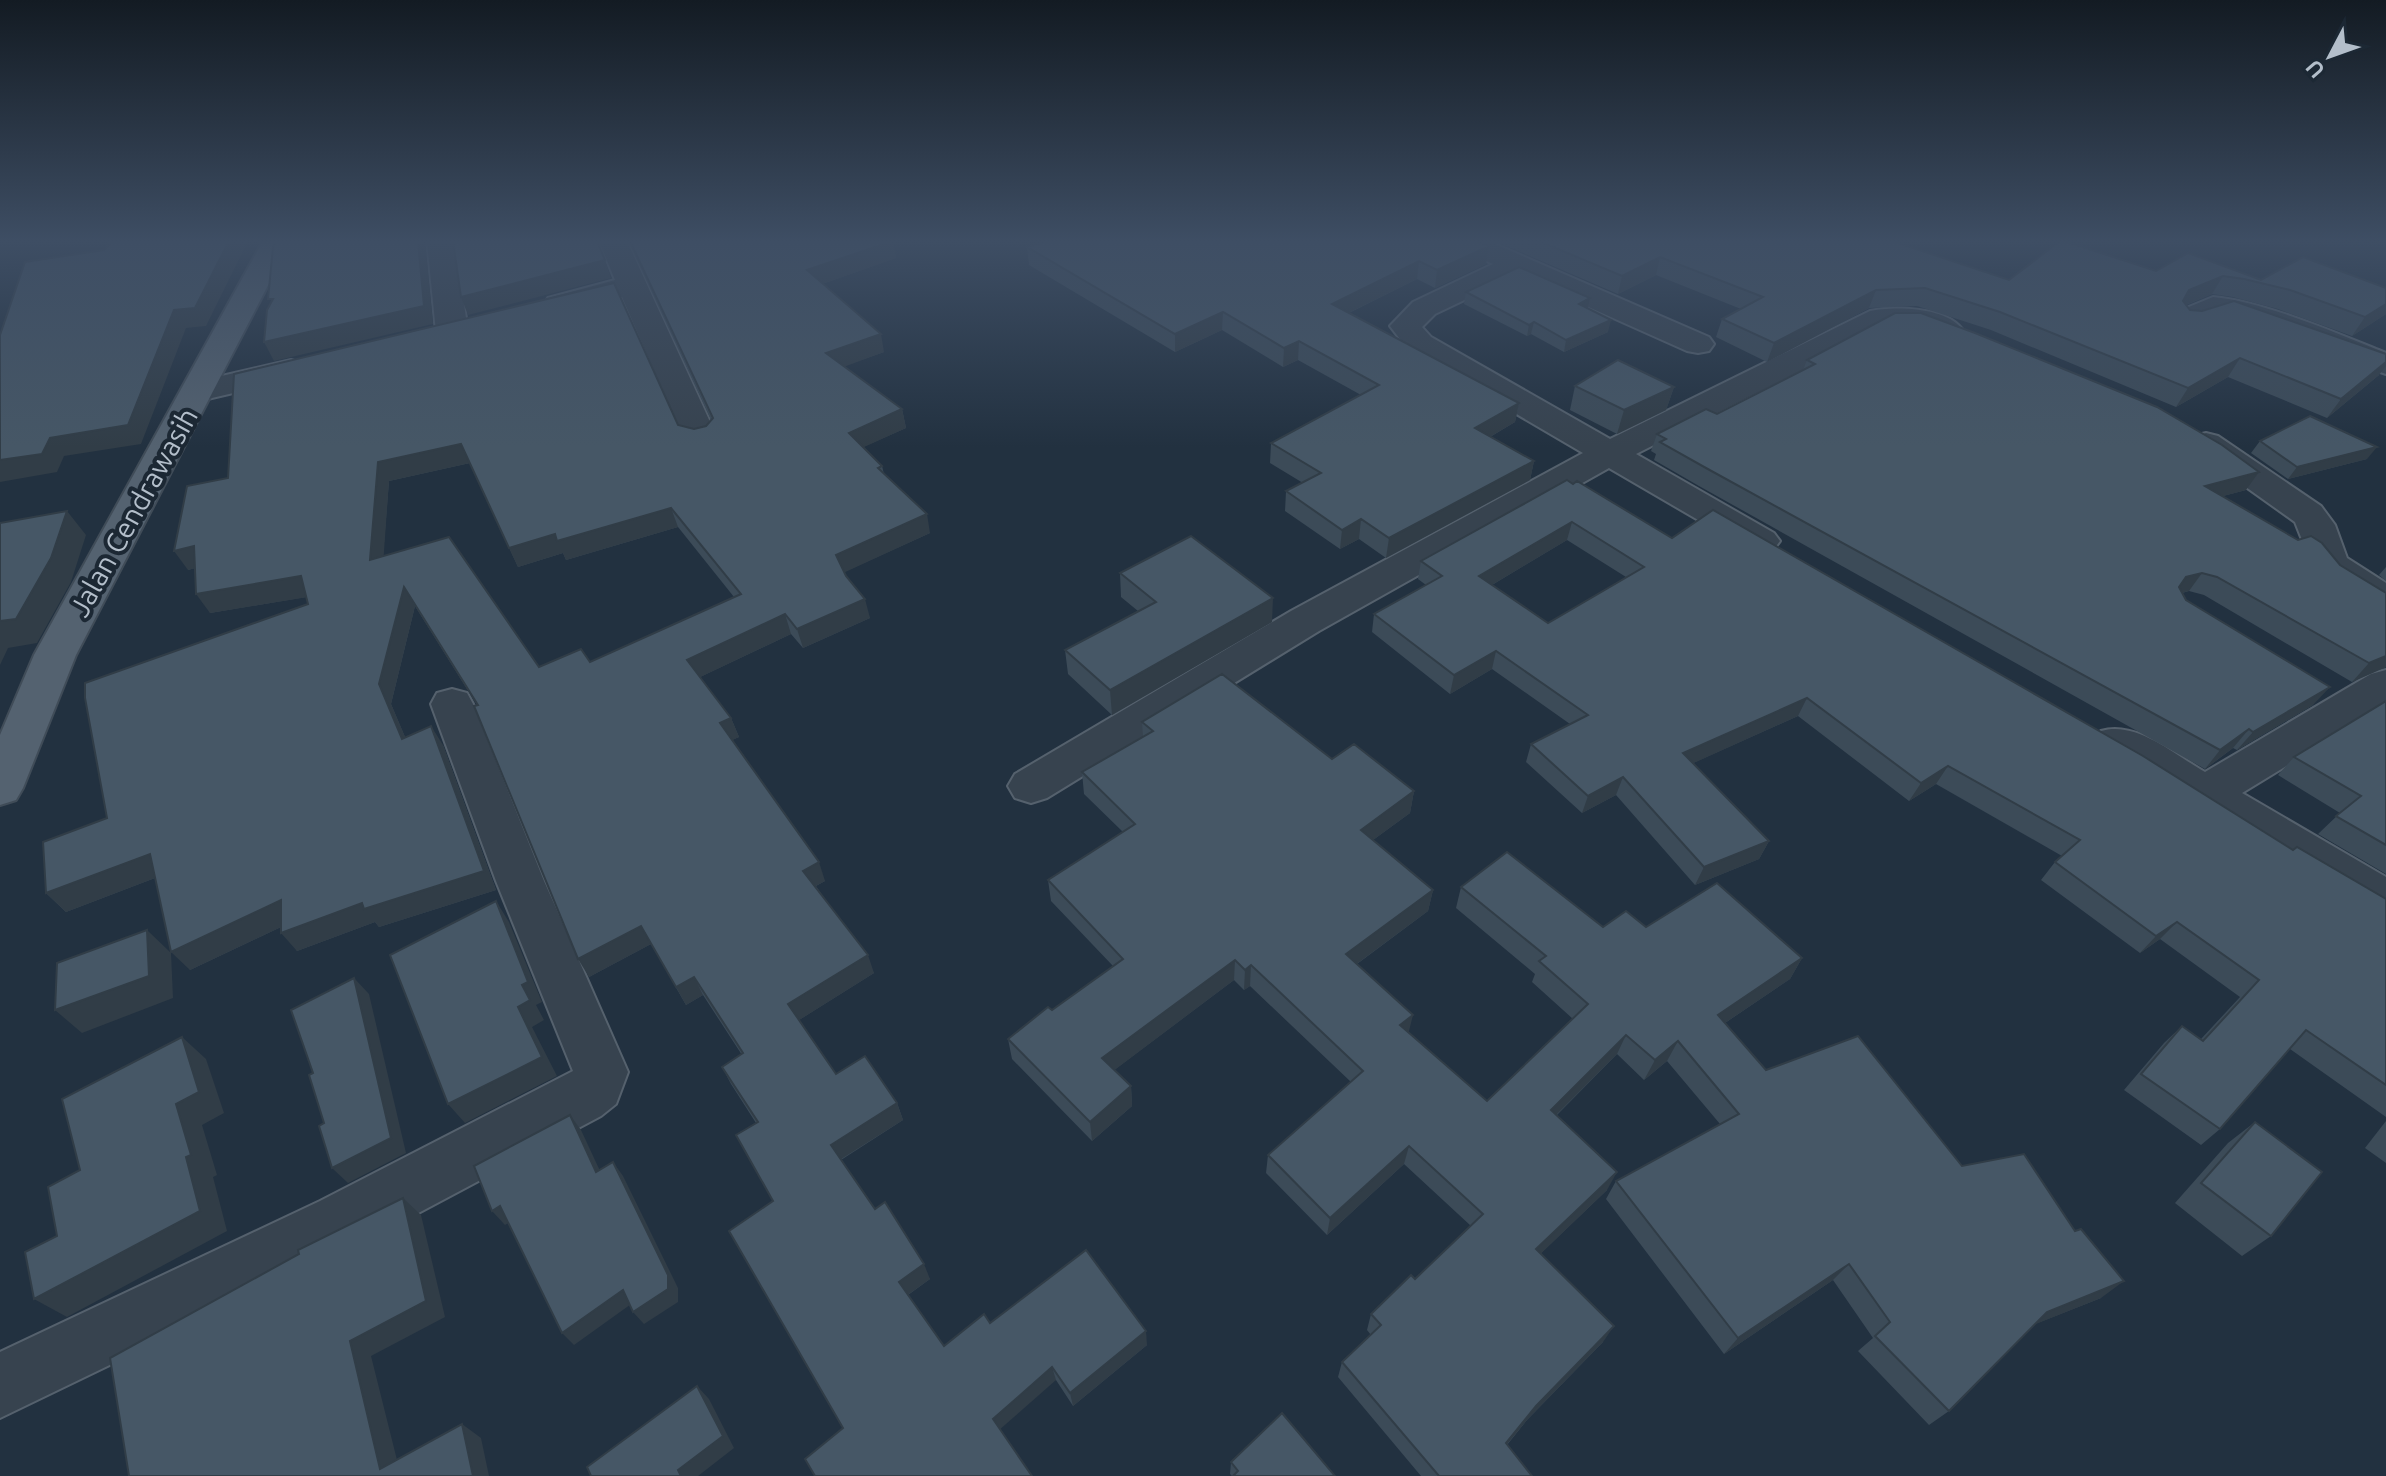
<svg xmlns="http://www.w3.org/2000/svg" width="2386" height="1476" font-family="Ubuntu,sans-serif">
<rect width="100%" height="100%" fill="#223140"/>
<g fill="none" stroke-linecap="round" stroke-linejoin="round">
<g stroke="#55616d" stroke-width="4">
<g id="minor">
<polygon points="427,241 455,241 468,332 463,339 452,341 441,339 436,332"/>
<polygon points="599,241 627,241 716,435 711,442 699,445 687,442 682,435 622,297 559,313 548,310 544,304 548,298 615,280"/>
<path d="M1451,241H1488L1709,337L1714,344L1709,351L1698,353L1687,351L1517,275L1435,314L1422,327L1431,337L1610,439L1870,311C1894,306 1946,307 1962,329L1957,336L1946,338L1913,327H1887L1636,454L1774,533L1780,541L1774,549L1761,553L1748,549L1609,468L1319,631L1047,798L1031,803L1015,798L1008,786L1015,774L1291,611L1583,453L1409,351L1390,326L1413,302L1493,264L1455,247Z"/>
<path d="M2213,297C2262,301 2339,334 2386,353V374L2222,316L2190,327L2179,325L2175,318L2179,311Z"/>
<polygon points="291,360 302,363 307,370 302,377 199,401 187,398 182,391 187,384"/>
<polygon points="2206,433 2218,436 2321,506 2335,525 2347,558 2386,583 2386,613 2372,609 2326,581 2310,560 2295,522 2194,450 2189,443 2194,436"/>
<path d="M2386,670V705L2242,793L2386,877V921L2369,915L2101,753L2095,742L2101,731C2136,720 2175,755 2205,772L2371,674Z"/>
<polygon points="452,689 467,693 473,704 544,881 628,1072 616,1104 601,1116 362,1243 0,1418 0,1352 320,1201 573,1071 496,881 431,704 437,693"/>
</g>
</g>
<g stroke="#404c58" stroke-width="4">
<polygon id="major" points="263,241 291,241 76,655 23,788 16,800 0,805 0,735 34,655"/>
</g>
<use href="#minor" fill="#37434f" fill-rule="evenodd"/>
<use href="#major" fill="#546270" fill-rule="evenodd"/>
</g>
<g fill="#3c4b58" fill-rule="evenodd">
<path d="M628,241H893L896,258L822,284L884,352L844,366L902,409L906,428L863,447L882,466L884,474L930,533L844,572L870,618L803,648L791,634L700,677L731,718L739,737L732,740L825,881L816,886L874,973L799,1020L836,1074L897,1103L903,1120L841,1160L875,1209L930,1279L908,1295L944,1346L990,1323L1147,1345L1073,1406L1056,1380L843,1428L773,1201L756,1123L731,1084L722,1067L742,1055L703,995L686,1005L651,944L589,977L477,705L415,606L391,704L405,737L443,745L496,890L379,927L375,922L297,951L281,927L190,970L155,878L66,912L46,893L107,818L308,604L306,597L210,613L195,568L188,570L187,486L678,425L694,429L706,426L711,420ZM470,463L518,567L563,553L566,560L678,527L734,597L590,662L539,667L383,556L389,481Z"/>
<polygon points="1495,241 1894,241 2009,280 2156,271 2261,280 2386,314 2352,336 2278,309 2233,297 2212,294 2186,305 2190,310 2379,375 2327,418 2228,377 2176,407 1991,330 1917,306 1869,308 1767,362 1716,337 1722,319 1741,309 1656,275 1618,294"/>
<polygon points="1489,246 1486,264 1435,288 1417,279 1349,313 1519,403 1515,422 1490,437 1534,461 1530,480 1386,558 1359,539 1340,549 1285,511 1286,491 1303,483 1270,463 1271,443 1361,395 1298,360 1283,367 1222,330 1175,352 1029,265 1027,247"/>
<polygon points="1466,292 1588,308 1608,332 1564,352 1531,334 1527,336 1464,304"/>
<polygon points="1807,360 2246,490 2223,496 2386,593 2386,667 2352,682 2204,595 2189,591 2182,593 2186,600 2313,705 2237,750 2233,748 2205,769 1699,486 1654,460 1656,454 1651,451 1657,434 1717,414 1803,370"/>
<polygon points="1575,386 1674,387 1666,410 1617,434 1570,410"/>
<polygon points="2260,441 2367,459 2288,479 2251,453"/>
<path d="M1567,480L1672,538L2293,850L2386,899V1117L2290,1049L2220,1129L2201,1145L2124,1090L2164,1043L2182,1026L2201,1039L2240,997L2160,939L2140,953L2041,880L2055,862L2062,856L1936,784L1909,801L1798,716L1693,763L1769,841L1759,859L1695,885L1616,795L1582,813L1526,762L1531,744L1570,724L1492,669L1450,694L1372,632L1374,614L1426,585L1418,579L1421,561ZM1567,540L1626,577L1548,623L1492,585Z"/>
<polygon points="2386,567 2386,581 2379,575"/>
<polygon points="1120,573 1272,622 1112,715 1068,674 1065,650 1138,611 1121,597"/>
<polygon points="2386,701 2386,874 2318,834 2340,813 2278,775 2294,757"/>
<polygon points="1142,722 1332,759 1414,791 1410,813 1373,840 1433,890 1428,911 1357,964 1409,1033 1487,1101 1573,1019 1532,982 1535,974 1456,908 1461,887 1603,927 1646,927 1802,958 1790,979 1725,1023 1766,1070 1962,1166 2101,1298 2035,1324 1949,1411 1929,1425 1858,1351 1873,1338 1833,1280 1724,1354 1606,1199 1616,1181 1720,1124 1667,1061 1644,1080 1617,1054 1557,1115 1607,1190 1541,1253 1603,1342 1527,1420 1507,1445 1532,1476 1421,1476 1338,1377 1342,1362 1371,1335 1367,1330 1371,1314 1415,1279 1471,1226 1404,1164 1327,1235 1266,1173 1268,1155 1351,1082 1250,986 1244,990 1234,980 1114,1070 1131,1086 1132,1106 1092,1141 1012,1059 1008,1039 1052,1010 1113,966 1051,901 1048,880 1123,832 1084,794 1082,772 1143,737"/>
<polygon points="2386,1121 2386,1163 2365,1148"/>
<polygon points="2255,1122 2271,1236 2242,1256 2175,1203 2228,1143"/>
<polygon points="1231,1462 1335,1476 1232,1476 1230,1474"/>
</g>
<g fill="#313d47">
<polygon points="229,241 248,241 206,326 186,328 141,444 64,456 57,472 0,482 0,460 50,438 174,310"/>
<polygon points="418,241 425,241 433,324 274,361 264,342"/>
<polygon points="893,241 896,258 811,288 807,270"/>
<polygon points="1489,246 1486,264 1435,288 1437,270"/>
<polygon points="1660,257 1656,275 1618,294 1622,276"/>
<polygon points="605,260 611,278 468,315 461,297"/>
<polygon points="1419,261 1417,279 1330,322 1332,304"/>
<polygon points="2223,276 2212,294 2178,308 2189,290"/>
<polygon points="1876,290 1869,308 1767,362 1774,343"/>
<polygon points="1590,298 1587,310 1579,304"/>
<polygon points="2386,304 2386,314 2352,336 2365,317"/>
<polygon points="1223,312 1222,330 1175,352 1175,334"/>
<polygon points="1611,320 1608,332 1564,352 1566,340"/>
<polygon points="1534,322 1531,334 1527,336 1529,325"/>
<polygon points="881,334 884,352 830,372 826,353"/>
<polygon points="1299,341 1298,360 1283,367 1284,348"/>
<polygon points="2240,358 2228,377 2176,407 2188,388"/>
<polygon points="2386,362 2386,366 2379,375 2327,418 2341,399"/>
<polygon points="1674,387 1666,410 1617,434 1624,410"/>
<polygon points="1519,403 1515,422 1471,448 1475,428"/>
<polygon points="902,409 906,428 853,452 849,433"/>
<polygon points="461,444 470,463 389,481 382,579 370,560 378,462"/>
<polygon points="2377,447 2367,459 2288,479 2297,467"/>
<polygon points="1534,461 1530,480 1386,558 1389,538"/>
<polygon points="2259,472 2246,490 2193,504 2205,486"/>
<polygon points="671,508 678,527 566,560 563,553 518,567 509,548 555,534"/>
<polygon points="67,511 86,535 71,582 37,643 8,648 0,665 0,621"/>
<polygon points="927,514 930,533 841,574 836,555"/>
<polygon points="1361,519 1359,539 1340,549 1342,530"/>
<polygon points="1572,522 1567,540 1475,595 1479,576"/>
<polygon points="194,546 208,565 188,570 174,551"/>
<polygon points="2202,573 2189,591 2173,595 2186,577"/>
<polygon points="301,576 314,596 210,613 196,594"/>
<polygon points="404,587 415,606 391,704 414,758 402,739 379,684"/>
<polygon points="1273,598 1272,622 1112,715 1110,690"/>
<polygon points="865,599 870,618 803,648 797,629"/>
<polygon points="785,614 791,634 694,680 687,660"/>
<polygon points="1496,651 1492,669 1450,694 1454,675"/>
<polygon points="2386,656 2386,667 2352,682 2369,663"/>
<polygon points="2330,687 2313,705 2237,750 2253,732"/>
<polygon points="1807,698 1798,716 1676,771 1683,753"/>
<polygon points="731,718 739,737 728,742 720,723"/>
<polygon points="431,726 443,745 496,890 379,927 375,922 297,951 281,933"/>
<polygon points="2249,729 2233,748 2205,769 2220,750"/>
<polygon points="1948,766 1936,784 1909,801 1921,783"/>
<polygon points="1623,777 1616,795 1582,813 1588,796"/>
<polygon points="1414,791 1410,813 1358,851 1361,830"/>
<polygon points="1769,841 1759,859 1695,885 1704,867"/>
<polygon points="150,854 168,873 66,912 46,893"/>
<polygon points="819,862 825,881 810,889 803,871"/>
<polygon points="1433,890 1428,911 1343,974 1346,954"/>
<polygon points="281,900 298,919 190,970 171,952"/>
<polygon points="496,901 509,922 542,1002 536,1005 544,1020 532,1027 557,1076 465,1123 448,1104 522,985"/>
<polygon points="2177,922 2160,939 2140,953 2156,936"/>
<polygon points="641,926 651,944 589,977 578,959"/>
<polygon points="147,930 171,953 173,998 82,1033 55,1010"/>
<polygon points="868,955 874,973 796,1022 788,1004"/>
<polygon points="1802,958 1790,979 1707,1035 1718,1015"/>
<polygon points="1235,960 1234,980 1104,1078 1102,1058"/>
<polygon points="1251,965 1250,986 1244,990 1245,970"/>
<polygon points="694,977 703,995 686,1005 676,987"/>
<polygon points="354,978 369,994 406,1153 348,1183 332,1168"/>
<polygon points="1413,1015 1408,1035 1400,1025"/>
<polygon points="1626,1035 1617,1054 1543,1128 1551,1110"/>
<polygon points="182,1037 206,1059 224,1113 202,1125 217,1175 213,1177 227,1231 67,1317 34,1299 186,1157 176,1104"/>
<polygon points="1678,1041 1667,1061 1644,1080 1655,1060"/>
<polygon points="1131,1086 1132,1106 1092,1141 1090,1122"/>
<polygon points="897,1103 903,1120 838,1161 831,1145"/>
<polygon points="570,1115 581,1130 607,1186 596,1172"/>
<polygon points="1409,1146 1404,1164 1327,1235 1330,1218"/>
<polygon points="613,1162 623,1176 678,1288 678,1302 644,1324 633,1312"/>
<polygon points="1617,1172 1607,1190 1528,1266 1536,1249"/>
<polygon points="403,1198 421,1215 445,1317 371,1356 401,1476 380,1469 350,1341"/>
<polygon points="500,1206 513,1220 505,1225 492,1211"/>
<polygon points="924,1264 930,1279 906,1296 899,1282"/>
<polygon points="1849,1264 1833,1280 1724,1354 1738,1338"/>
<polygon points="2124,1281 2101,1298 2026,1328 2047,1312"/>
<polygon points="623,1290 634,1302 574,1345 562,1333"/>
<polygon points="1614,1326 1603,1342 1527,1420 1497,1456 1506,1443 1536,1406"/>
<polygon points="1146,1331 1147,1345 1073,1406 1070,1393"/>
<polygon points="1052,1367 1056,1380 998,1431 993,1419"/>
<polygon points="697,1386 709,1399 734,1448 698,1476 681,1476 678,1470"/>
<polygon points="462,1424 481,1438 489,1476 473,1476"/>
</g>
<g fill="#465766" stroke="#313d47" stroke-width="2" fill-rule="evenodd">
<polygon points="113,241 229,241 195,308 174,310 128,425 50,438 42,454 0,460 0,335 25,262 104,250"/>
<polygon points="276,241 418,241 424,306 264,342 267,310 273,299 268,299 273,247"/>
<polygon points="453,241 597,241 605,260 461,297"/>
<path d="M630,241H893L807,270L881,334L826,353L902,409L849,433L882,466L878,468L927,514L836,555L846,576L865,599L797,629L785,614L687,660L731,718L720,723L819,862L803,871L868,955L788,1004L836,1074L865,1056L897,1103L831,1145L875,1209L885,1202L924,1264L899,1282L944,1346L984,1314L990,1323L1086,1250L1146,1331L1070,1393L1052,1367L993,1419L1032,1476H815L805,1459L843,1428L729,1231L773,1201L736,1135L758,1122L722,1067L743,1053L694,977L676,987L641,926L578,959L474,706L478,705L404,587L379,684L402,739L431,726L484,871L364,909L362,903L281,933V900L171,952L150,854L46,893L43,842L107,818L85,698V683L308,604L301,576L196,594L194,546L174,551L187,486L228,478L234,374L614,283L678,425L694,429L706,426L713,418ZM461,444L509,548L555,534L557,541L671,508L741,594L590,662L581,649L539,667L449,537L370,560L378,462Z"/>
<polygon points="1049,241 1476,241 1489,246 1437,270 1419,261 1332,304 1519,403 1475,428 1534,461 1389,538 1361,519 1342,530 1286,491 1321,473 1271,443 1379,385 1299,341 1284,348 1223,312 1175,334 1027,247"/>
<polygon points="1539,241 1892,241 2009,280 2060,241 2064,241 2156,271 2188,253 2261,280 2303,257 2386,288 2386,304 2365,317 2290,290 2244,279 2223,276 2189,290 2183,301 2190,310 2202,311 2234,301 2386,354 2386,362 2341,399 2240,358 2188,388 2000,312 1925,288 1876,290 1774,343 1722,319 1763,297 1660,257 1622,276"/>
<polygon points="1519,267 1590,298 1579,304 1611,320 1566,340 1534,322 1529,325 1466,292"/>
<polygon points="1895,313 1921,313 1975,333 2157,407 2222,445 2259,472 2205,486 2298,540 2311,536 2322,543 2340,565 2386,593 2386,656 2369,663 2217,577 2202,573 2186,577 2179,587 2186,600 2330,687 2253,732 2249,729 2220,750 1706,468 1660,442 1666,439 1657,434 1706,409 1717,414 1815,364 1807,360"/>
<polygon points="1618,360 1674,387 1624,410 1575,386"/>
<polygon points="2310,416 2377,447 2297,467 2260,441"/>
<path d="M1567,480L1573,484L1577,481L1672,538L1713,510L2143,756L2293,850L2297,847L2386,899V1085L2306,1030L2220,1129L2141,1074L2182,1026L2203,1041L2259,980L2177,922L2156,936L2055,862L2080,840L1948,766L1921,783L1807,698L1683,753L1769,841L1704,867L1623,777L1588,796L1531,744L1588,715L1496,651L1454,675L1374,614L1442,576L1421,561ZM1572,522L1644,567L1548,623L1479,576Z"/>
<polygon points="67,511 51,558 16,619 0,621 0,523"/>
<polygon points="1191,536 1273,598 1110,690 1065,650 1156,602 1120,573"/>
<polygon points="1222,674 1332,759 1354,744 1414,791 1361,830 1433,890 1346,954 1413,1015 1400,1025 1487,1101 1588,1004 1539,961 1546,956 1461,887 1507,852 1603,927 1626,911 1646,927 1717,883 1802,958 1718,1015 1766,1070 1858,1036 1962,1166 2024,1154 2075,1231 2081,1229 2124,1281 2047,1312 1949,1411 1875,1336 1890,1322 1849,1264 1738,1338 1616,1181 1739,1114 1678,1041 1655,1060 1626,1035 1551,1110 1617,1172 1536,1249 1614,1326 1536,1406 1506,1443 1532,1476 1439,1476 1342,1362 1381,1325 1371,1314 1411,1275 1415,1279 1483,1214 1409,1146 1330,1218 1268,1155 1363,1071 1251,965 1245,970 1235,960 1102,1058 1131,1086 1090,1122 1008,1039 1048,1007 1052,1010 1123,959 1048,880 1135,824 1082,772 1153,731 1142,722"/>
<polygon points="2386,701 2386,845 2336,816 2361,796 2294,757"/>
<polygon points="496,901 528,982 522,985 530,1000 518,1007 542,1057 448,1104 390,955"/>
<polygon points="147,930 149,976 55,1010 57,963"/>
<polygon points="354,978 391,1138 332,1168 319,1126 324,1123 309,1075 313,1073 291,1010"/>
<polygon points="182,1037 199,1092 176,1104 191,1155 186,1157 200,1211 34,1299 25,1252 57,1236 48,1187 80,1170 62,1099"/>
<polygon points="570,1115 596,1172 613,1162 668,1275 668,1289 633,1312 623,1290 562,1333 500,1206 492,1211 474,1166"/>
<polygon points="2255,1122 2322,1172 2271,1236 2201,1183"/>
<polygon points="403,1198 426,1301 350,1341 380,1469 462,1424 473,1476 129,1476 110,1358 299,1254 298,1250"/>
<polygon points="697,1386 723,1436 678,1470 681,1476 591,1476 587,1467"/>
<polygon points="1282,1413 1335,1476 1233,1476 1238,1471 1231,1462"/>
</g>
<linearGradient id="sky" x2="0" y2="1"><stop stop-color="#131b23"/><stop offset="0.54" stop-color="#3e4e64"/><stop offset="1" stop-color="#3e4e64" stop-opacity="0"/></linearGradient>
<rect width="2386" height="447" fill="url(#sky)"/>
<g text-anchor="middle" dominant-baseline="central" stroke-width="8" stroke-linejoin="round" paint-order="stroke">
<g font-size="28" fill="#b3beca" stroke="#1c2834">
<text transform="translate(133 512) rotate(-61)">Jalan Cendrawasih</text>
</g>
</g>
<g transform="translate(2330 56) rotate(229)" stroke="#1c2834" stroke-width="6" paint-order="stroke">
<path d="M0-6L14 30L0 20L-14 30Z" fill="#b3beca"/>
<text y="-12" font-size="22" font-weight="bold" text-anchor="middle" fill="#b3beca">U</text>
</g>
</svg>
